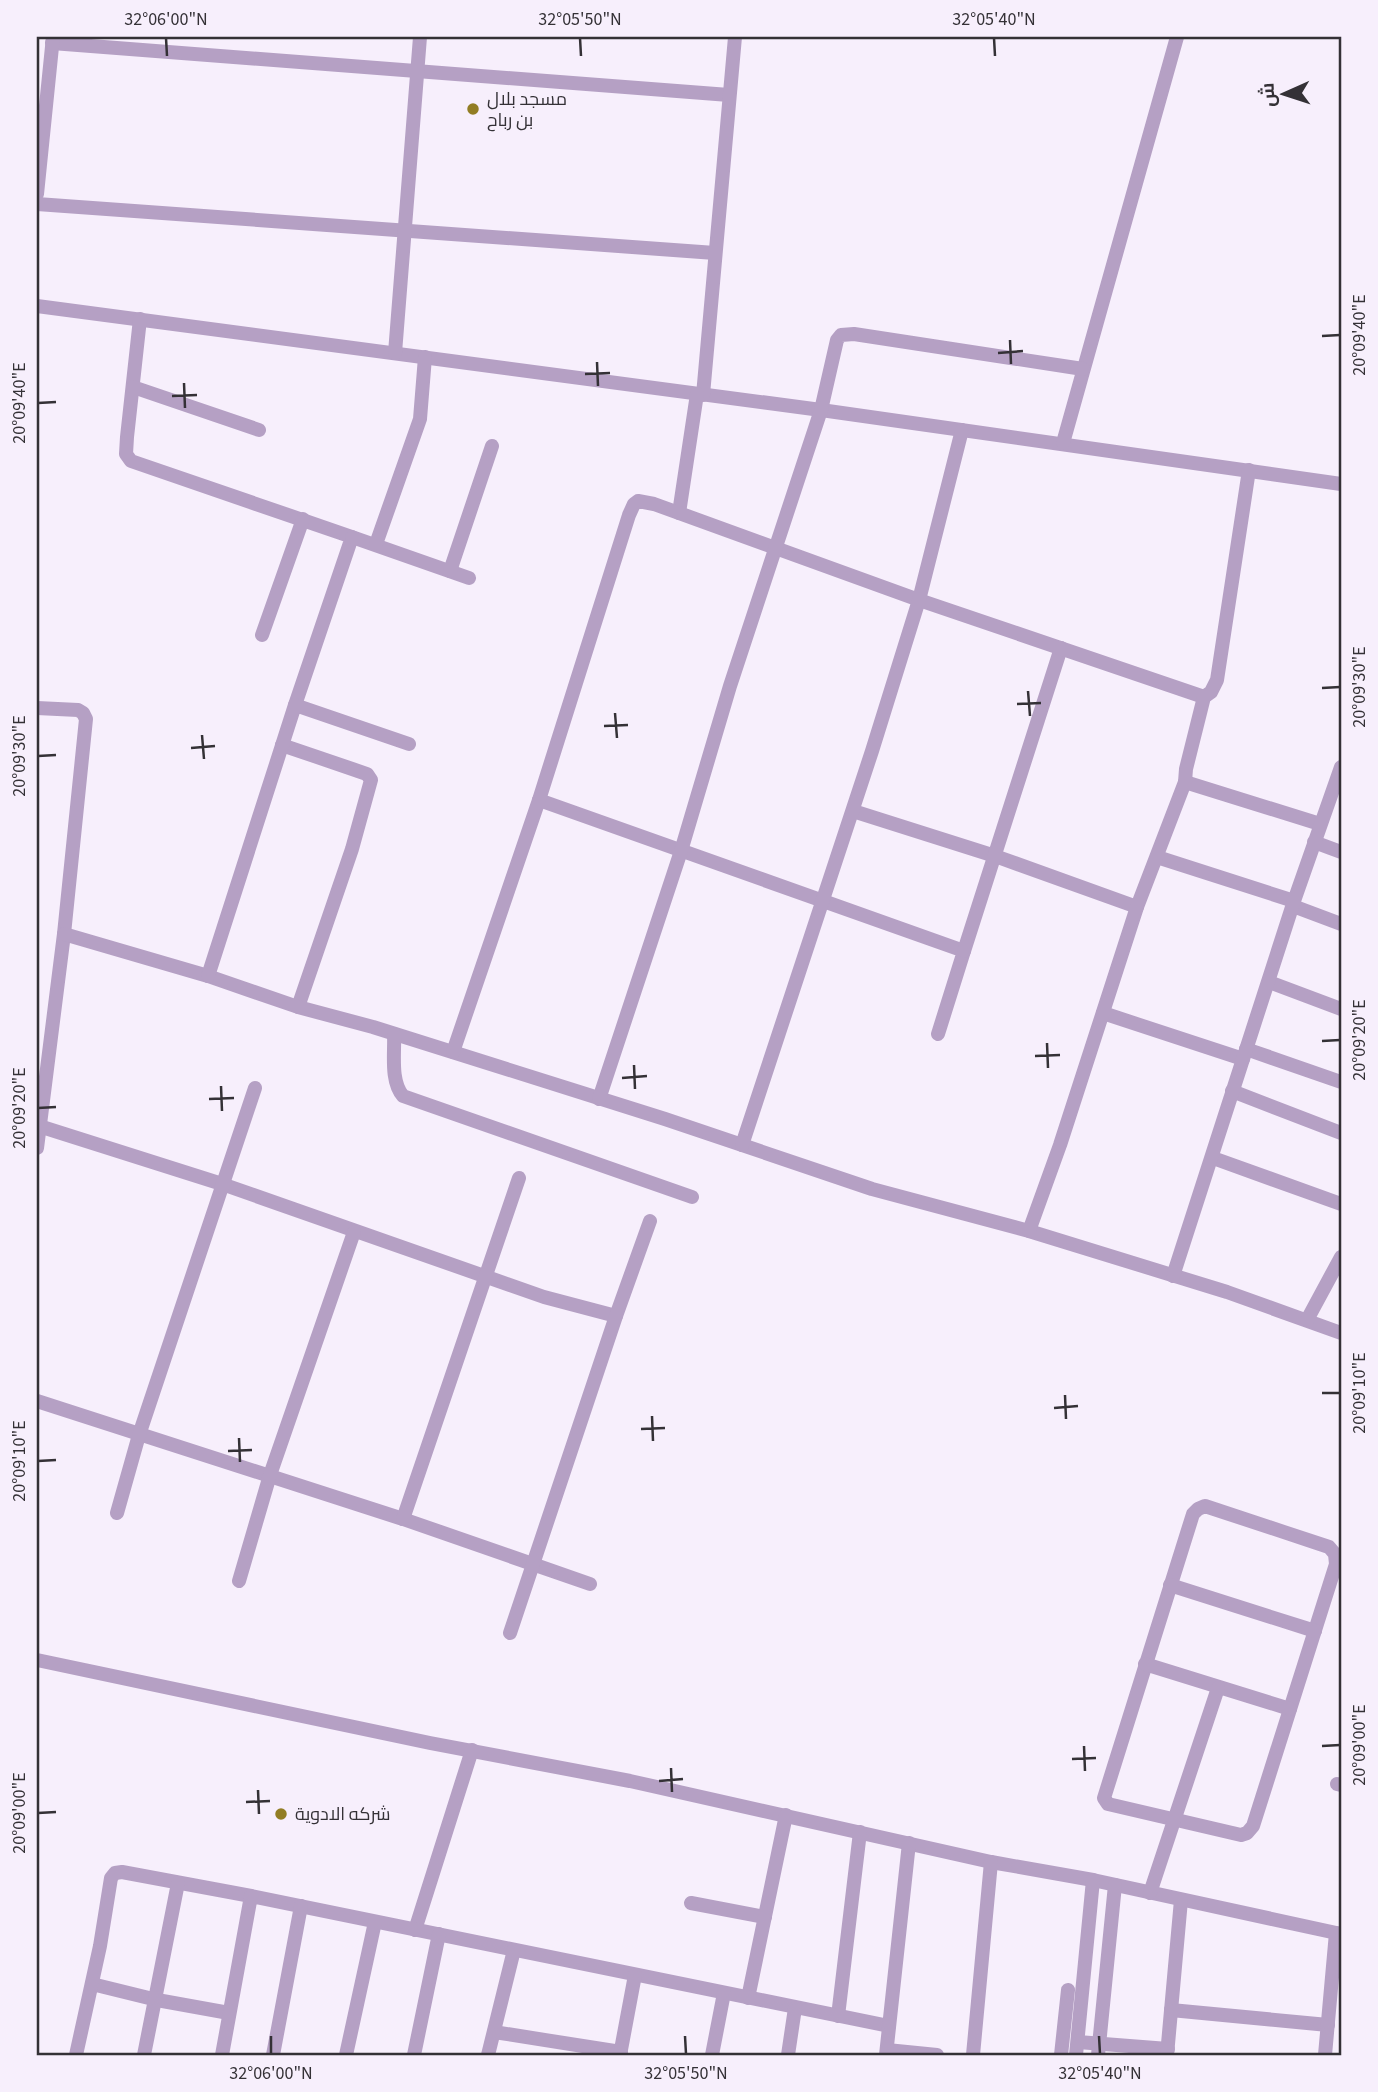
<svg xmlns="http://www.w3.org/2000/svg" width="1378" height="2092" font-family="'Source Sans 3',Cairo,sans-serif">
<rect width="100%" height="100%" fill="#f7effc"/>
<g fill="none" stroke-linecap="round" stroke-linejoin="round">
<g stroke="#b5a0c4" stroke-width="14">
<polyline points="52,43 729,95"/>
<polyline points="37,194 53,37"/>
<polyline points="37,204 715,253"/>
<polyline points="37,306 821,410 1341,484"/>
<polyline points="140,319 127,437 126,454 131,461 352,537 295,705"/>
<polyline points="395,353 420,37"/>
<polyline points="133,387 259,430"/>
<polyline points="703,395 735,37"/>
<polyline points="1063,443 1177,37"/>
<polyline points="679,513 697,394"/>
<polyline points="352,537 469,578"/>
<polyline points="376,544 420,419 425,357"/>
<polyline points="450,571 492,446"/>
<polyline points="262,635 303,519"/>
<polyline points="37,708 78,710 83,713 86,719 64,934 37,1148"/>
<polyline points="282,745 367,774 371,780 352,849 298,1007"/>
<polyline points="1185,782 1320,824"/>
<polyline points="539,800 964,951 938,1034"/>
<polyline points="853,811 995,856 1137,907"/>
<polyline points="1314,842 1341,852"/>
<polyline points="1157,857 1294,901"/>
<polyline points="1293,906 1341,924"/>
<polyline points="64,934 208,976 298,1007 373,1027 665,1119 872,1189 1029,1231 1227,1292 1341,1333"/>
<polyline points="964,951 1061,648"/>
<polyline points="208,976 295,705 409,744"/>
<polyline points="1269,982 1341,1009"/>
<polyline points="1103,1013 1243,1059"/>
<path d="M394,1034C395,1053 390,1081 403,1096L692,1197"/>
<polyline points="1246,1049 1341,1082"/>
<polyline points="453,1052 539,800 629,515 634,504 638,501 654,504 919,600 1204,697"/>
<polyline points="1232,1091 1341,1133"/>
<polyline points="599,1099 681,851 730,686 821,410 837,340 841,335 854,334 1083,369"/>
<polyline points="39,1126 222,1184 544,1297 616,1316"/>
<polyline points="742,1145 872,751 919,600 962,430"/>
<polyline points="1213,1158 1341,1204"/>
<polyline points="1029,1231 1060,1145 1137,907 1185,782 1186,769 1204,697 1211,692 1217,680 1249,470"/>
<polyline points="1173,1276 1294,901 1341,767"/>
<polyline points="1307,1320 1341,1257"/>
<polyline points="37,1401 403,1519 590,1584"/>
<polygon points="1205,1506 1329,1547 1335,1554 1336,1564 1253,1826 1247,1833 1241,1835 1108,1804 1104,1798 1193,1514 1198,1509"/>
<polyline points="117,1513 139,1435 255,1088"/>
<polyline points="403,1519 519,1178"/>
<polyline points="239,1581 270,1475 354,1232"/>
<polyline points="1170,1585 1315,1631"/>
<polyline points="510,1633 616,1316 650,1221"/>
<polyline points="37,1660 430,1743 630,1781 991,1862 1093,1880 1341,1934"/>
<polyline points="1145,1664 1290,1709"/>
<polyline points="1337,1784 1341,1785"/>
<polyline points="1150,1893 1218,1688"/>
<polyline points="691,1903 765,1917"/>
<polyline points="415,1930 472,1750"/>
<polyline points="92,1984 157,2000 229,2013"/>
<polyline points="748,1998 786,1815"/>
<polyline points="1171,2010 1328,2025"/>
<polyline points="838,2016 860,1832"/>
<polyline points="494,2032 621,2052"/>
<polyline points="1078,2042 1168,2049"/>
<polyline points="887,2050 937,2055"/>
<polyline points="76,2055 100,1946 111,1878 115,1873 122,1872 251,1896"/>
<polyline points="144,2055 178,1883"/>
<polyline points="222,2055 251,1896 889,2026"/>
<polyline points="273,2055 301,1906"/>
<polyline points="346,2055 375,1922"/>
<polyline points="414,2055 439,1934"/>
<polyline points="488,2055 514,1950"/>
<polyline points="620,2055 635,1975"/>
<polyline points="712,2055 724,1993"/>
<polyline points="788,2055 795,2008"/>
<polyline points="886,2055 909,1843"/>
<polyline points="973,2055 991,1862"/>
<polyline points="1061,2055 1068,1990"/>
<polyline points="1076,2055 1093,1880"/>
<polyline points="1098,2055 1115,1885"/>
<polyline points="1167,2055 1181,1900"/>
<polyline points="1325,2055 1336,1933"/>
</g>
</g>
<path fill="none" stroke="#343136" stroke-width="2.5" d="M166,38L167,56M580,38L581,56M994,38L995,56M1322,336L1340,335M1010,340L1011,364M998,353L1023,351M597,362L598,386M585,374L610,373M184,383L185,408M172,396L197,395M38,403L56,402M1322,688L1340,687M1028,691L1030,716M1017,704L1041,703M615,713L617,738M604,726L628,725M202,735L204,759M191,748L215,746M38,756L56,755M1322,1041L1340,1040M1047,1043L1048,1068M1035,1056L1060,1055M634,1065L635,1089M622,1078L647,1076M221,1086L222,1111M209,1099L234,1098M38,1108L56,1107M1322,1393H1340M1065,1395L1066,1419M1054,1408L1078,1406M652,1416L653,1441M641,1429L665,1428M239,1438L240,1462M228,1451L252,1450M38,1461L56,1460M1084,1746L1085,1771M1322,1746L1340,1745M1072,1759L1096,1758M671,1768L672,1792M659,1781L683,1779M258,1790L259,1814M246,1802L270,1801M38,1813L56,1812M271,2036V2054M685,2036L686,2054M1099,2036L1100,2054"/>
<g fill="#927d24" stroke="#f7effc" stroke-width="2.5">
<circle cx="473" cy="109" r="7"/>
<circle cx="281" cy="1814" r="7"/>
</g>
<g text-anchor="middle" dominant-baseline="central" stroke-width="5" stroke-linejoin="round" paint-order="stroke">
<g font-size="18" fill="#343136" stroke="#f7effc" text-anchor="start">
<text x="487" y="99">مسجد بلال<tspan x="487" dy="21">بن رباح</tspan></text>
<text x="295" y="1814">شركه الادوية</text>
</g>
</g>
<rect width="1378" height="2092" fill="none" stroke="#f7effc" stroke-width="77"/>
<g transform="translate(1284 94) rotate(267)" stroke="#f7effc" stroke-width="5" paint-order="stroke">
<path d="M0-5L12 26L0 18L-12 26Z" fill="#343136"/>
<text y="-10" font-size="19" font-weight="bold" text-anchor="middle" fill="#343136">ش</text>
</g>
<rect x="38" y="38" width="1302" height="2016" fill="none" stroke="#343136" stroke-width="2.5"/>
<g font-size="18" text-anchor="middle" fill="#343136">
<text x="166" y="25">32°06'00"N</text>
<text x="580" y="25">32°05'50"N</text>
<text x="994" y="25">32°05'40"N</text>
<text transform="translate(1359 335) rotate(-90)" y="6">20°09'40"E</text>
<text transform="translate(19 403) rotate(-90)" y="6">20°09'40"E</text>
<text transform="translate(1359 687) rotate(-90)" y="6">20°09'30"E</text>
<text transform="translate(19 756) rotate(-90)" y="6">20°09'30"E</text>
<text transform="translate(1359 1040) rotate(-90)" y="6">20°09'20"E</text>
<text transform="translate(19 1108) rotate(-90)" y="6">20°09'20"E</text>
<text transform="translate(1359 1393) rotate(-90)" y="6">20°09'10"E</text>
<text transform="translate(19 1461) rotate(-90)" y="6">20°09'10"E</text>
<text transform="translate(1359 1745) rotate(-90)" y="6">20°09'00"E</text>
<text transform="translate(19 1813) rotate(-90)" y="6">20°09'00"E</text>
<text x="271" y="2079">32°06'00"N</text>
<text x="686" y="2079">32°05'50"N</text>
<text x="1100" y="2079">32°05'40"N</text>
</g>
</svg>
